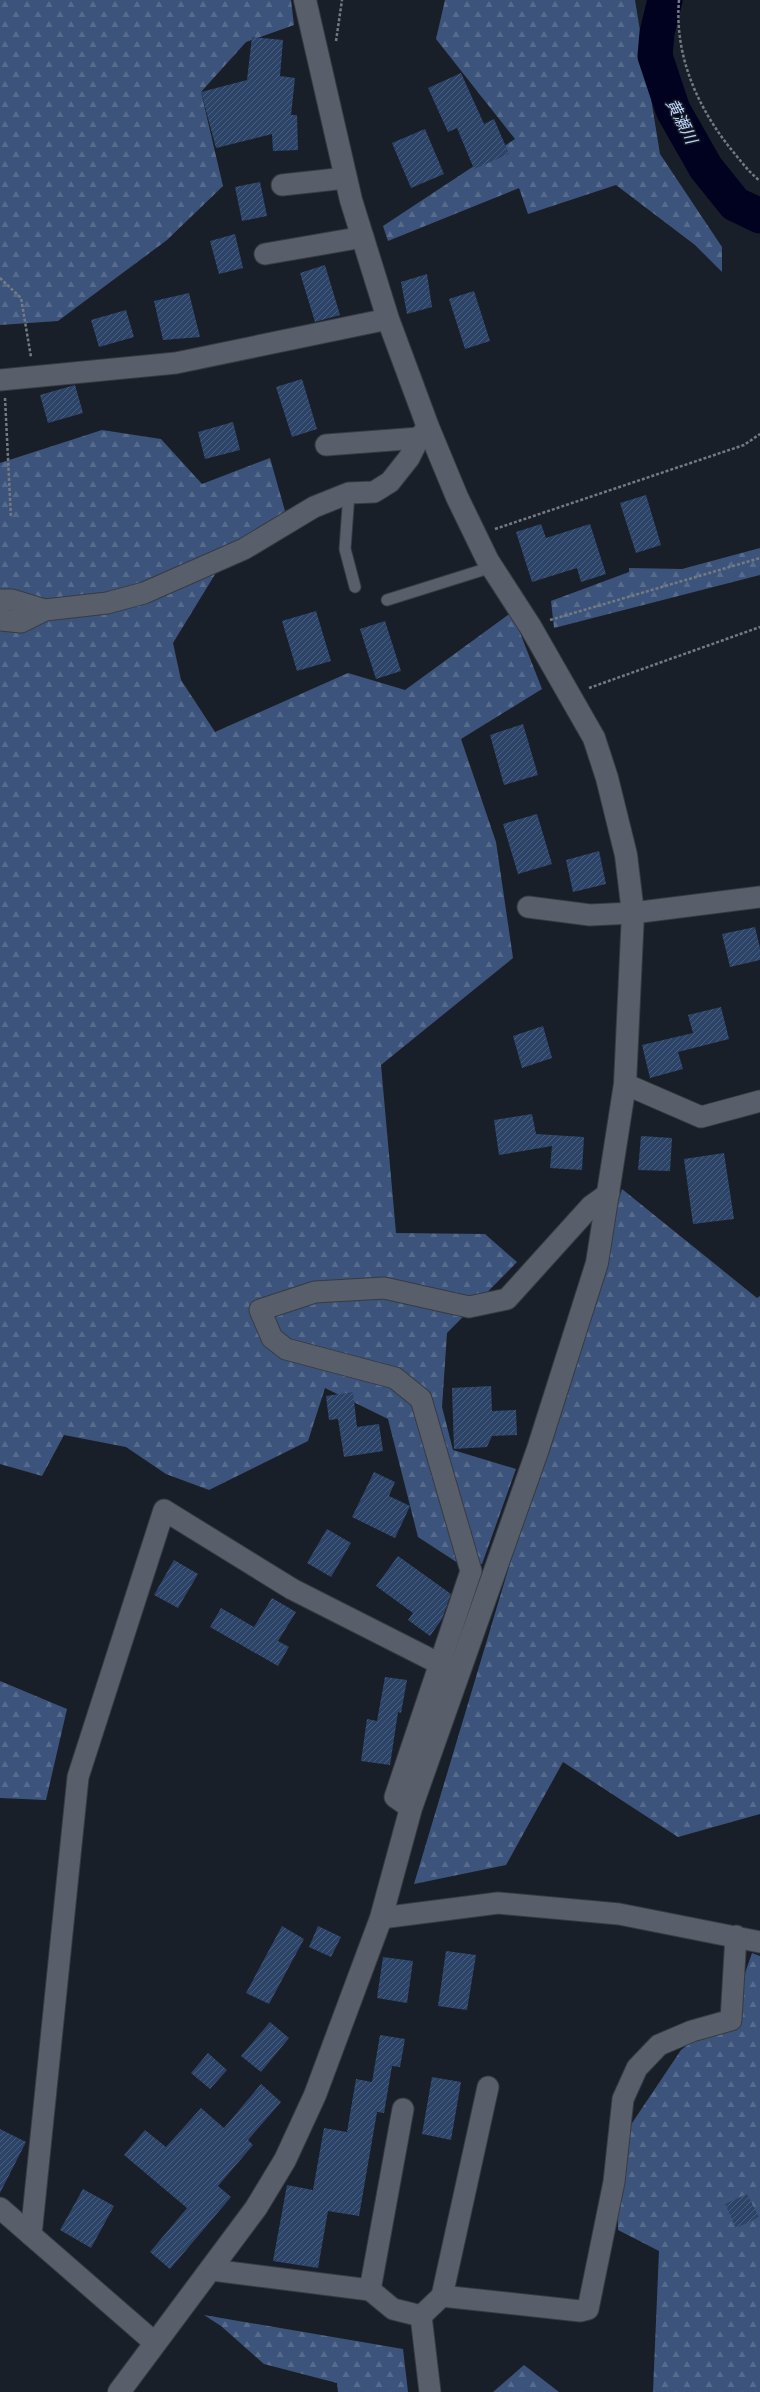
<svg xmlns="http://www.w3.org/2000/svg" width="760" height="2392" font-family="'Titillium Web','Noto Sans JP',sans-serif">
<defs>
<pattern id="forest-firs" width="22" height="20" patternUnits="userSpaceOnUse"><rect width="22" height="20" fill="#3c547b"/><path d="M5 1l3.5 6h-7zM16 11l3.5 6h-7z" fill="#576c8d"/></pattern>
<pattern id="building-hatch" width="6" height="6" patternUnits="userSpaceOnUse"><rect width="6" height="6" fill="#2d4469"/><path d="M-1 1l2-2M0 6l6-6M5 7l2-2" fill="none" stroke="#4b5e7e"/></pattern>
</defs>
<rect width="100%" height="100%" fill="#191f28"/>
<g fill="url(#forest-firs)">
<polygon points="0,0 291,0 294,25 246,42 201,92 223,186 167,240 58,321 0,325"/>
<polygon points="445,0 635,0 660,154 722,247 722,272 695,245 616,185 528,214 519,188 388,241 383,226 515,139 436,39"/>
<polygon points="102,430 161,439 202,484 270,458 285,511 225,558 173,643 181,680 215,732 348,673 405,690 512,612 542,689 461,739 496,842 513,958 381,1065 396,1233 485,1234 517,1262 447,1333 442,1407 453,1450 516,1469 482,1564 464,1567 418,1537 388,1419 325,1388 308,1441 209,1490 166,1474 126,1447 64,1435 42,1476 0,1464 0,463"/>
<polygon points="760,548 760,575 554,628 551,601 629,572 629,568 682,569"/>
<polygon points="622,1189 757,1298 760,1296 760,1814 678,1837 563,1762 506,1865 414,1884"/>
<polygon points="0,1681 67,1709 46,1800 0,1798"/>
<polygon points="752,1953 760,1956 760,2392 653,2392 659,2251 618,2230 618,2144 681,2050 732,2011"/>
<polygon points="204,2315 403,2349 408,2392 338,2392 337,2383 264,2364 221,2326"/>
<polygon points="524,2365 559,2392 493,2392"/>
</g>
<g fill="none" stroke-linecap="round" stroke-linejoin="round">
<polyline stroke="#000220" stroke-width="35" points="665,0 657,33 655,56 673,110 706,168 735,204 760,216"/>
</g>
<g fill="url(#building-hatch)">
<polygon points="252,37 283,40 280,76 295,78 291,115 297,115 298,150 273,151 272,134 216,148 201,92 247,80"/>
<polygon points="461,73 484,124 494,119 509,154 474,169 457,128 448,132 428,88"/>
<polygon points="425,129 444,174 411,188 392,143"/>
<polygon points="260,182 267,216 242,221 235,187"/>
<polygon points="235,234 243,268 219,274 210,241"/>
<polygon points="325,265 340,315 315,322 300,273"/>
<polygon points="427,274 432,307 407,314 401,282"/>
<polygon points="474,291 490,341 465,349 449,299"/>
<polygon points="189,293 200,337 163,340 154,301"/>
<polygon points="126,310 134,337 99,347 91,320"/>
<polygon points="302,379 317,429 292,437 276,387"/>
<polygon points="75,385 83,413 48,423 40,395"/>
<polygon points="233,422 240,450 205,459 198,432"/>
<polygon points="646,495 661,545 636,553 620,503"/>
<polygon points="541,524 546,538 590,524 606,574 581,582 577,568 532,582 516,532"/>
<polygon points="316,611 331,661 297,671 282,621"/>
<polygon points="385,621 401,671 376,679 360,629"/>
<polygon points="523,724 538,775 504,785 490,735"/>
<polygon points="537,814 552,864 518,874 503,824"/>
<polygon points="599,851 606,884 573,892 566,860"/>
<polygon points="755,927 760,948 760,960 730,967 722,934"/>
<polygon points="721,1007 729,1039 678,1052 683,1069 650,1078 642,1045 693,1033 688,1015"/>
<polygon points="543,1026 552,1058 522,1068 513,1036"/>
<polygon points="532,1114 536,1134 584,1137 582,1170 550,1168 552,1146 499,1155 494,1120"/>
<polygon points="641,1136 672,1138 670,1171 638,1170"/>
<polygon points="724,1153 734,1219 693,1224 684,1159"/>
<polygon points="491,1386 492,1411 516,1410 517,1435 492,1436 487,1447 454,1449 452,1388"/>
<polygon points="353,1392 357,1427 379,1424 383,1451 344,1457 338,1419 329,1420 326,1396"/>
<polygon points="374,1472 395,1482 389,1496 410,1506 395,1538 352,1517"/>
<polygon points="327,1529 351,1543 331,1577 307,1563"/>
<polygon points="398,1556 451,1594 442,1619 430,1636 408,1620 413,1613 376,1586"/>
<polygon points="174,1560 198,1574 178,1608 154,1595"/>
<polygon points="272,1598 296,1612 278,1641 289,1647 278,1666 210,1627 221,1608 254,1627"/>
<polygon points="385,1677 407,1680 401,1713 398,1712 390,1765 361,1761 367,1719 377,1721"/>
<polygon points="282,1926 304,1939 269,2004 246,1993"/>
<polygon points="318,1926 341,1937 331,1957 309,1947"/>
<polygon points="446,1951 476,1955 467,2010 438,2006"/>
<polygon points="383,1957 413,1961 407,2003 377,1998"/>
<polygon points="270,2022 289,2038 261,2072 241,2056"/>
<polygon points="380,2035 405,2039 400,2067 392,2066 384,2113 377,2112 359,2216 328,2211 318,2268 273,2261 287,2185 313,2190 324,2128 347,2132 356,2079 372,2082"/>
<polygon points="208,2053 227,2070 210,2089 191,2073"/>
<polygon points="432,2077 461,2082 451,2140 422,2134"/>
<polygon points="261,2084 281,2102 248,2140 253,2145 218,2186 231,2197 170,2269 150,2252 187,2208 124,2155 145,2130 166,2147 201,2108 224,2128"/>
<polygon points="0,2129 26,2142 0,2193"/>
<polygon points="83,2189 114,2206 91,2248 60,2230"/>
<polygon points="747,2194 759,2217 736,2228 725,2204"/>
</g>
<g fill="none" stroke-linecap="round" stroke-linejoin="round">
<g stroke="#373b42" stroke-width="13">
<g id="service">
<polyline points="349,493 345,549 355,587"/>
<polyline points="387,600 492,567"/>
</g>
</g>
<g stroke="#373b42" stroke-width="23">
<g id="minor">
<polyline points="282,185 346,178"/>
<polyline points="265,254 363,237"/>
<polyline points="0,380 176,363 388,319"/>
<polyline points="326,445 419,438"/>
<polyline points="0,600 12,600 45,610"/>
<polyline points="0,620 21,622 45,610 107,603 144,593 244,549 314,507 349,493 374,492 390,482 409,458 419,438 428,427"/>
<polyline points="528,907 590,915 633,913 760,897"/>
<polyline points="625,1084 701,1117 760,1101"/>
<polyline points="411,1808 395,1797 471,1571 421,1399 395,1378 286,1349 272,1338 260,1310 315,1292 384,1288 469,1307 507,1299 591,1206 609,1193"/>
<polyline points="381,1918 498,1903 619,1914 760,1942"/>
<polyline points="488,2087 442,2296 580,2311 588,2309 614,2182 623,2099 637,2068 659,2045 692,2031 731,2020 736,1936"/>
<polyline points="0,2208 155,2343"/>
<polyline points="31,2235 78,1777 164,1510 292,1589 438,1663"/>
<polyline points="212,2270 370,2290 403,2109"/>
<polyline points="370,2290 393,2309 421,2316"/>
<polyline points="430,2392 421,2316 442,2296"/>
</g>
</g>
<g stroke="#373b42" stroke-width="24">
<polyline id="tertiary" points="119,2392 256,2208 285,2160 315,2095 381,1918 411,1808 538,1449 597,1263 625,1084 633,913 626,855 607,778 594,738 530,626 488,561 457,497 428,427 388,319 351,200 305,0"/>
</g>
<g stroke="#757a82" stroke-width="2.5" stroke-dasharray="3 2" stroke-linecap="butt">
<path d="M679,0C674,57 699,111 735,154C743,164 750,173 760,181"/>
<polyline points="336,41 342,0"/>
<polyline points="0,278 21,298 31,357"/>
<polyline points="5,398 11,518"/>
<polyline points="495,529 744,445 760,434"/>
<polyline points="550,620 760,558"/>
<polyline points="589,688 760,627"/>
</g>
<use href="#service" stroke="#585f6b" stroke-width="11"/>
<use href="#minor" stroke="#585f6b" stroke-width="21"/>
<use href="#tertiary" stroke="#585f6b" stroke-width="22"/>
</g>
<g text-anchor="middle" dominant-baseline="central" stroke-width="3" stroke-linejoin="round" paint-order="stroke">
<g font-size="16" font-style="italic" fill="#bed6fd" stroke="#191f28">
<text transform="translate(682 121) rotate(63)">黄瀬川</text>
</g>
</g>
</svg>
